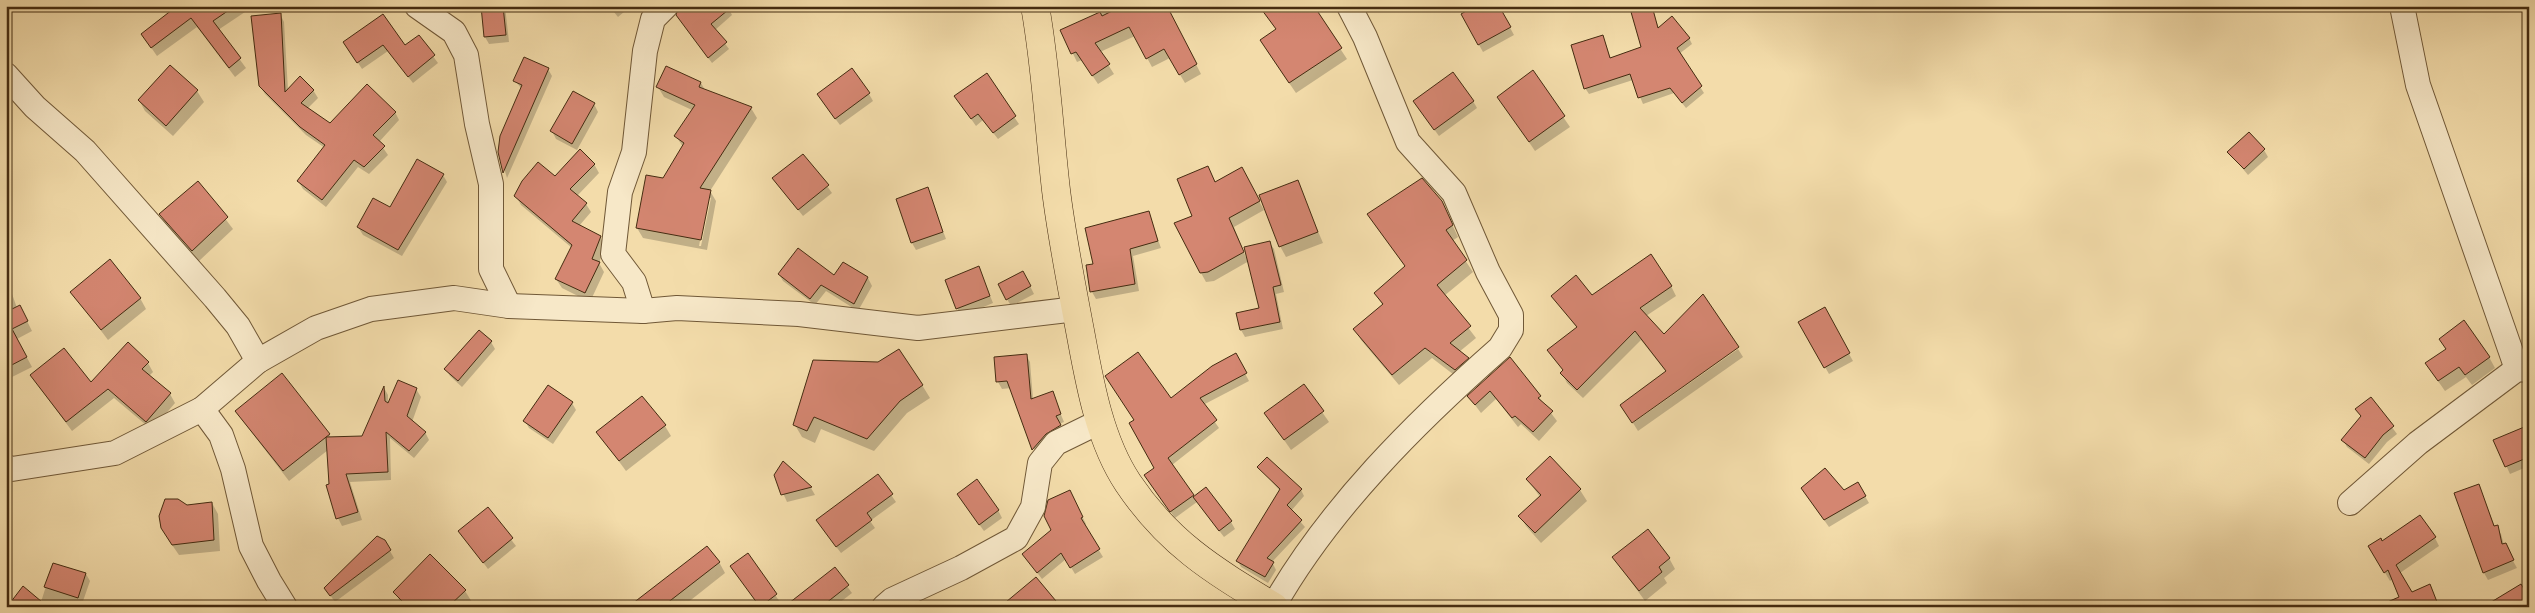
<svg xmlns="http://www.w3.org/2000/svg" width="2535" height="613" font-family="'IM FELL DW Pica',serif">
<rect width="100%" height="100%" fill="#f3dcaa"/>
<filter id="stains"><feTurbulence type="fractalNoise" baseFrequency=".004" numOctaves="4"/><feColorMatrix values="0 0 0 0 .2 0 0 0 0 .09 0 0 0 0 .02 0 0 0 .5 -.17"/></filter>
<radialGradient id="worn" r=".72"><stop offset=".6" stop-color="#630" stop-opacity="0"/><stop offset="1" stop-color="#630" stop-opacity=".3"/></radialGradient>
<g fill="#0003" fill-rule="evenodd">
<polygon points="179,6 254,6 218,30 246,68 235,77 197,27 157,56 148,43"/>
<polygon points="482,6 505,6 509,42 489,44 485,37"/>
<polygon points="609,6 631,6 618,17"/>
<polygon points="1115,6 1166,6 1201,74 1185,83 1170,58 1152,67 1135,36 1100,52 1114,74 1098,84 1082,60 1077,62 1062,31"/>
<polygon points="1259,6 1312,6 1347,59 1296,93 1267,51 1277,30"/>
<polygon points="1498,6 1514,35 1483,52 1462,15"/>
<polygon points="1651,8 1659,28 1689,38 1692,44 1679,54 1704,93 1686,108 1674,93 1643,104 1633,80 1589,94 1585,88 1603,36 1611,59 1643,48"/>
<polygon points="729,9 732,15 715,30 729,49 712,63 682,22"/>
<polygon points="280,14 284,22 288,90 313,90 318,98 307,109 331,125 395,112 399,120 379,142 388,155 369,174 358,167 326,207 303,189 298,181 325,148 306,135 265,94 260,86"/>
<polygon points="383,16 405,47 418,36 438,63 413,83 388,51 362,69 349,49"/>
<polygon points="170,66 197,91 204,102 173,136 145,111 139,100"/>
<polygon points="548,69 552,76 507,178 499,151 522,89 515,81"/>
<polygon points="1532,72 1570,127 1535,151 1499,98"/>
<path d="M701,83L705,90L751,108L757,118L710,191L716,201L707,250L643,238L637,228L683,147L676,136L692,110L664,97L658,87ZM708,198H711L701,246H699Z"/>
<polygon points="869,94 873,101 840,125 822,101"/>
<polygon points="1473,101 1477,108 1439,136 1419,109"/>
<polygon points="960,103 1014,117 1019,124 998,139 983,120 976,126"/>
<polygon points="594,104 598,112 577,150 556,139 552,131"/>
<polygon points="2264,150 2268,157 2248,175 2229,152"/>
<polygon points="594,164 599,173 577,196 586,204 591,212 579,226 600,237 605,246 599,263 604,272 590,302 562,288 556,279 572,248 521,205 516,196 555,177"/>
<polygon points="1208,168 1216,183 1241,169 1264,210 1234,227 1247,260 1269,242 1274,249 1284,292 1276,294 1283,329 1245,337 1241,330 1261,309 1249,261 1214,281 1206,282 1201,273 1194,216"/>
<polygon points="443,175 447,182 402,256 363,235 358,227"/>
<polygon points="774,179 827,186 832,193 803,216"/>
<polygon points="1297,182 1323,243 1286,257 1280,246"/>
<polygon points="198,183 233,229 199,261 166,224 160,214"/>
<polygon points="927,189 946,239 916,250 912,243"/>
<polygon points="1441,201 1458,237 1452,241 1473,272 1444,296 1476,338 1459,352 1468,358 1474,369 1462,381 1432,358 1399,385 1361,340 1355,329 1383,306 1375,293 1406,267 1375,225"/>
<polygon points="1148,212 1161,248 1133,256 1139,291 1096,299 1092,292 1095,265"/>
<polygon points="843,264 868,278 872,286 858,311 826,291 815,305 783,281 779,274 835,277"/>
<polygon points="979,268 993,303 962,316 957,308"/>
<polygon points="1023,272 1034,294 1011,306 1007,299"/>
<polygon points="6,277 17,308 25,317 32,331 17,339 32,367 6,380"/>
<polygon points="1671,286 1676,296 1646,316 1667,373 1641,340 1583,398 1567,383 1562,373 1564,371 1549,351 1577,328 1553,296 1592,296"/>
<polygon points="72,292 140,298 146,309 108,340"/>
<polygon points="1824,309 1853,361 1829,374 1800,323"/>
<polygon points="2440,339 2489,357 2495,368 2472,385 2466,377 2445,391 2433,374 2446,350"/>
<polygon points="491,342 495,349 462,387 450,376 446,369"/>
<polygon points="1738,349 1743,357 1638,431 1633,423"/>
<polygon points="1026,355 1030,362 1033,399 1052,393 1064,422 1059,424 1064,433 1037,456 1011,388 1002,389 998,382"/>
<polygon points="1510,359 1557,421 1539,441 1521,424 1518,427 1496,399 1481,413 1469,397"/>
<polygon points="814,362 922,385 930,398 907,413 874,451 821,429 815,443 802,437 795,425"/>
<polygon points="1239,362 1249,381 1203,405 1219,428 1172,465 1194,498 1206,489 1231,522 1235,529 1224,537 1197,502 1175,518 1150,482 1156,468 1171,400"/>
<polygon points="148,363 153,372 149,376 170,394 175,403 152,430 114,398 72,431 31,376 91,384"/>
<polygon points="1304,386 1329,422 1291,450 1266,414"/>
<polygon points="384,388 388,395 388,406 416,389 421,397 412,422 425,432 429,440 414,458 390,438 391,480 350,482 362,520 342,526 338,518 330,485 328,450 289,481 236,412 329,434 331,438 363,437"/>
<polygon points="2370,398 2397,434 2387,442 2369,464 2347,447 2343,440 2362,417 2357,409"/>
<polygon points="572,403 576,410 553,444 529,428 525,421"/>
<polygon points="665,426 671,436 626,471 598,433"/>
<polygon points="2529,426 2529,466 2510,474 2495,441"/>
<polygon points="1550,458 1580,490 1587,501 1541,543 1526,526 1520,516 1540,497 1527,479"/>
<polygon points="783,462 811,488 815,495 787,502 775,475"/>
<polygon points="1259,467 1301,490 1304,496 1291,511 1305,527 1272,562 1276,570 1268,583 1241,567 1238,561 1280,491"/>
<polygon points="878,476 896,502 870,521 875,528 841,553 821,527"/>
<polygon points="1858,484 1869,503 1829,527 1806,495 1844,492"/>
<polygon points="2478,485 2495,527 2501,534 2504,545 2517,568 2488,580 2484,573"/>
<polygon points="1073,498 1086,524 1084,526 1103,557 1075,574 1066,559 1042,579 1023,554 1052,531"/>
<polygon points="962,501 998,510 1002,518 984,531"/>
<polygon points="212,503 218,514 220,551 179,555 168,539 187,506"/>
<polygon points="488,509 516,546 488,569 460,532"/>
<polygon points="2435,538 2439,546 2400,573 2412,593 2433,596 2439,607 2404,607 2393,579 2390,581 2369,546 2382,543"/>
<polygon points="390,551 394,558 335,602 330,595"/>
<polygon points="747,555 780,602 774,607 760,607 736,573"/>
<polygon points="430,556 465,591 472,602 466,607 405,607 401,603 395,592"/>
<polygon points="1614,558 1669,558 1675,569 1664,578 1667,583 1645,601"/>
<polygon points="719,562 725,573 682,607 640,607"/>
<polygon points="53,564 86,574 90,581 82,604 79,603 77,607 14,607 41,602"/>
<polygon points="834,569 852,593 834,607 801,607"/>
</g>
<g fill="#d48671" stroke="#452c11">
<polygon points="177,6 235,6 213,21 241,58 229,68 191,18 151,48 141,34"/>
<polygon points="481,6 503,6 506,35 484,37"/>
<polygon points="679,6 733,6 711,24 727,42 708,58 676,15"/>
<polygon points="1122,6 1167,6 1197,64 1179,75 1164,49 1146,59 1129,27 1095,43 1110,64 1092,76 1076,52 1071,54 1060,30 1100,12 1102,16"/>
<polygon points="1259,6 1314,6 1342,48 1289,83 1260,40 1276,29"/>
<polygon points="1475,6 1499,6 1511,27 1478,45 1461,14"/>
<polygon points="1652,6 1658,28 1672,16 1690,38 1677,48 1702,86 1682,103 1670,88 1638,98 1630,74 1584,89 1571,45 1603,35 1610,58 1641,47 1631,12"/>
<polygon points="281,13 285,92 300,76 314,90 301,103 330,123 367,84 396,112 373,135 385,146 364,167 354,160 322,200 297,181 325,145 300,127 259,86 251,16"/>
<polygon points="383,14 405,45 419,35 435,55 408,77 383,45 357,63 343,42"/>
<polygon points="524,57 549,68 503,173 498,152 500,136 522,85 513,81"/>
<polygon points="170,65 198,90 166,126 138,100"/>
<polygon points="666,66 701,82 699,87 752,107 700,188 711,190 701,240 636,228 646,175 663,178 684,143 674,136 695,105 656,87"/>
<polygon points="852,68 870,93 835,119 817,94"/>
<polygon points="1533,70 1565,116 1529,142 1497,97"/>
<polygon points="1453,72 1474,101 1434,130 1413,101"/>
<polygon points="987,73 1016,116 993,133 978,114 971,119 954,96"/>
<polygon points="573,91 595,103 572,144 550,131"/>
<polygon points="2249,132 2265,149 2244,169 2227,152"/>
<polygon points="580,149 595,164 570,189 587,203 572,221 601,236 592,259 600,262 585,293 555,279 572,245 514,196 522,181 538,162 555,176"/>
<polygon points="803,154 829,185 798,210 772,178"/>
<polygon points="417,159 444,174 398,250 357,227 373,198 390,207"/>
<polygon points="1208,166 1215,182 1242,167 1260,201 1229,218 1244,252 1208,272 1200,273 1174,223 1192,216 1177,179"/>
<polygon points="1422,178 1442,201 1453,225 1446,230 1467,260 1437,285 1471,326 1450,343 1469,358 1455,370 1425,348 1392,375 1353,329 1383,304 1374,293 1405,266 1367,214"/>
<polygon points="1298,180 1318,232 1279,247 1259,195"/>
<polygon points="198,181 228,217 192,251 159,214"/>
<polygon points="928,187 943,232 911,243 896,199"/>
<polygon points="1149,211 1158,241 1130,249 1135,284 1090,292 1086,265 1093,264 1085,228"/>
<polygon points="1270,241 1281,285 1273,287 1280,322 1240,330 1236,313 1259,308 1244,247"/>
<polygon points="798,248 834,275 843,262 868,277 854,304 821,285 810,299 778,274"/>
<polygon points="1651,254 1672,286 1640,308 1664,334 1703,294 1739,347 1632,423 1620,405 1666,371 1635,331 1577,390 1560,373 1563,370 1547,350 1577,327 1551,296 1576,275 1592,295"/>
<polygon points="110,259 141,298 101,330 70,292"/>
<polygon points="979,266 990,296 956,309 945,280"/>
<polygon points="1023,271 1031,286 1006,300 998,284"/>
<polygon points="20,305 28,321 12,329 27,357 6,368 6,312"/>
<polygon points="1825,307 1850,353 1824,368 1798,322"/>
<polygon points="2464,320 2490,357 2465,375 2459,367 2438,381 2425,363 2446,349 2439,339"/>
<polygon points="479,330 492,341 458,381 444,369"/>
<polygon points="128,342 149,362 142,369 171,393 146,422 108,389 66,422 30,375 64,348 91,382"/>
<polygon points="899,349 923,385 900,401 867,439 814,417 807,431 793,425 813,360 878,362"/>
<polygon points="1138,352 1171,398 1212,366 1236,353 1247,373 1200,398 1217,420 1168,458 1194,495 1170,512 1144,475 1154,468 1129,423 1134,420 1105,376"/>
<polygon points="1027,354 1031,399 1053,391 1061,414 1056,416 1061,425 1046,434 1032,450 1007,381 996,382 994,357"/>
<polygon points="1510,357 1541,396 1538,398 1553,411 1533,432 1515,416 1512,418 1490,391 1475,405 1467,396"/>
<polygon points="282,373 330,434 283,471 235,411"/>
<polygon points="398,380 417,388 407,416 426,432 409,451 386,432 388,472 346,474 358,512 336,519 326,485 329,484 326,437 362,436 384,386 385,401 388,403"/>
<polygon points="1304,384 1324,411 1284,440 1264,413"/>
<polygon points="548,385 573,402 548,438 523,421"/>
<polygon points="642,396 666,425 619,461 596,432"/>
<polygon points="2371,397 2394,426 2383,435 2365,458 2341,440 2361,416 2355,409"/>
<polygon points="2529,425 2529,457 2505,467 2493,440"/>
<polygon points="1550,456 1581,489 1535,533 1518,516 1541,495 1526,479"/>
<polygon points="1267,457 1302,489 1287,505 1302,520 1267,558 1274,562 1265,577 1236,561 1280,489 1257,467"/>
<polygon points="783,461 812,487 781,495 774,475"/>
<polygon points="1825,468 1844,490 1858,482 1866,496 1824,520 1801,488"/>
<polygon points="878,474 893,494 867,513 872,520 836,547 816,520"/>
<polygon points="977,479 999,510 979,525 957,494"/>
<polygon points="2479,484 2494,526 2498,525 2502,544 2506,543 2514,560 2483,573 2454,493"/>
<polygon points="1206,487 1232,521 1219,531 1193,497"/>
<polygon points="1070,490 1083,517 1081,518 1100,549 1070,568 1061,553 1037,573 1022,554 1051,530 1044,516 1048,500"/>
<polygon points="165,499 178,499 187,505 212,502 214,540 172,545 161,528 159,516"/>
<polygon points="488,507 513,538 483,563 458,531"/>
<polygon points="2420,515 2436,537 2396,565 2412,592 2430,584 2439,607 2376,607 2399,597 2388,570 2384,573 2368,546 2381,538 2382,541"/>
<polygon points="1648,529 1670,558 1659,567 1662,572 1639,591 1612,557"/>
<polygon points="377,536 385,540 391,550 330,596 324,588"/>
<polygon points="707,546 720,562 662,607 628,607"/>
<polygon points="748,553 777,594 760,607 730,566"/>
<polygon points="430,554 466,590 448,607 408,607 393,592"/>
<polygon points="53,563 86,573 78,598 44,587"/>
<polygon points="835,567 849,585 821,607 784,607"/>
<polygon points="1036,577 1061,607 1000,607"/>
<polygon points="2521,584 2529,597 2529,607 2483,607"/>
<polygon points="23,586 48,607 7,607"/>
</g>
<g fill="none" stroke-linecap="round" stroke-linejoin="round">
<g stroke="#705837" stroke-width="26">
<g id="minor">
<polyline points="417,6 454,32 466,55 477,124 491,184 491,269 509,306"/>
<polyline points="2402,6 2418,85 2517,369"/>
<polyline points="6,75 35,107 85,151 215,298 238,326 258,361"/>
<polyline points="643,311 634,282 613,254 620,192 634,152 645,51 653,19 666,6"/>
<polyline points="202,409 221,435 233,469 251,546 269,581 285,607"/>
<polyline points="6,467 12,469 115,453 202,409 258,361 316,328 371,309 454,298 509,306 643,311 677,308 799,314 918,328 1076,309"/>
<polyline points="2350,503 2418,443 2517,369 2529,370"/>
<polyline points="884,607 892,600 961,568 1016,538 1033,507 1040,463 1056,443 1101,421"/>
<path d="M1273,607C1329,508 1416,422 1500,348L1511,330V315L1488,272L1454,193L1408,142L1365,37L1349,6"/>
</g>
</g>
<g stroke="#452c11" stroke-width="29">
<path id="major" d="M1035,6C1046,67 1049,129 1056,190C1062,239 1072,288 1081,336C1090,385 1100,441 1128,483C1169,544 1213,570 1274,607"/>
</g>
<use href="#minor" stroke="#f7e8c8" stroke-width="24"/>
<use href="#major" stroke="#f3dcaa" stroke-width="28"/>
</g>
<rect width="2535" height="613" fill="none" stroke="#f3dcaa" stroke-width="25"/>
<rect x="8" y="8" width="2520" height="598" fill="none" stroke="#452c11" stroke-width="2.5"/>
<rect x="12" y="12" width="2510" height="588" fill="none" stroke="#452c11"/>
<rect width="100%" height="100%" filter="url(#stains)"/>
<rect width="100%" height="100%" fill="url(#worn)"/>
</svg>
